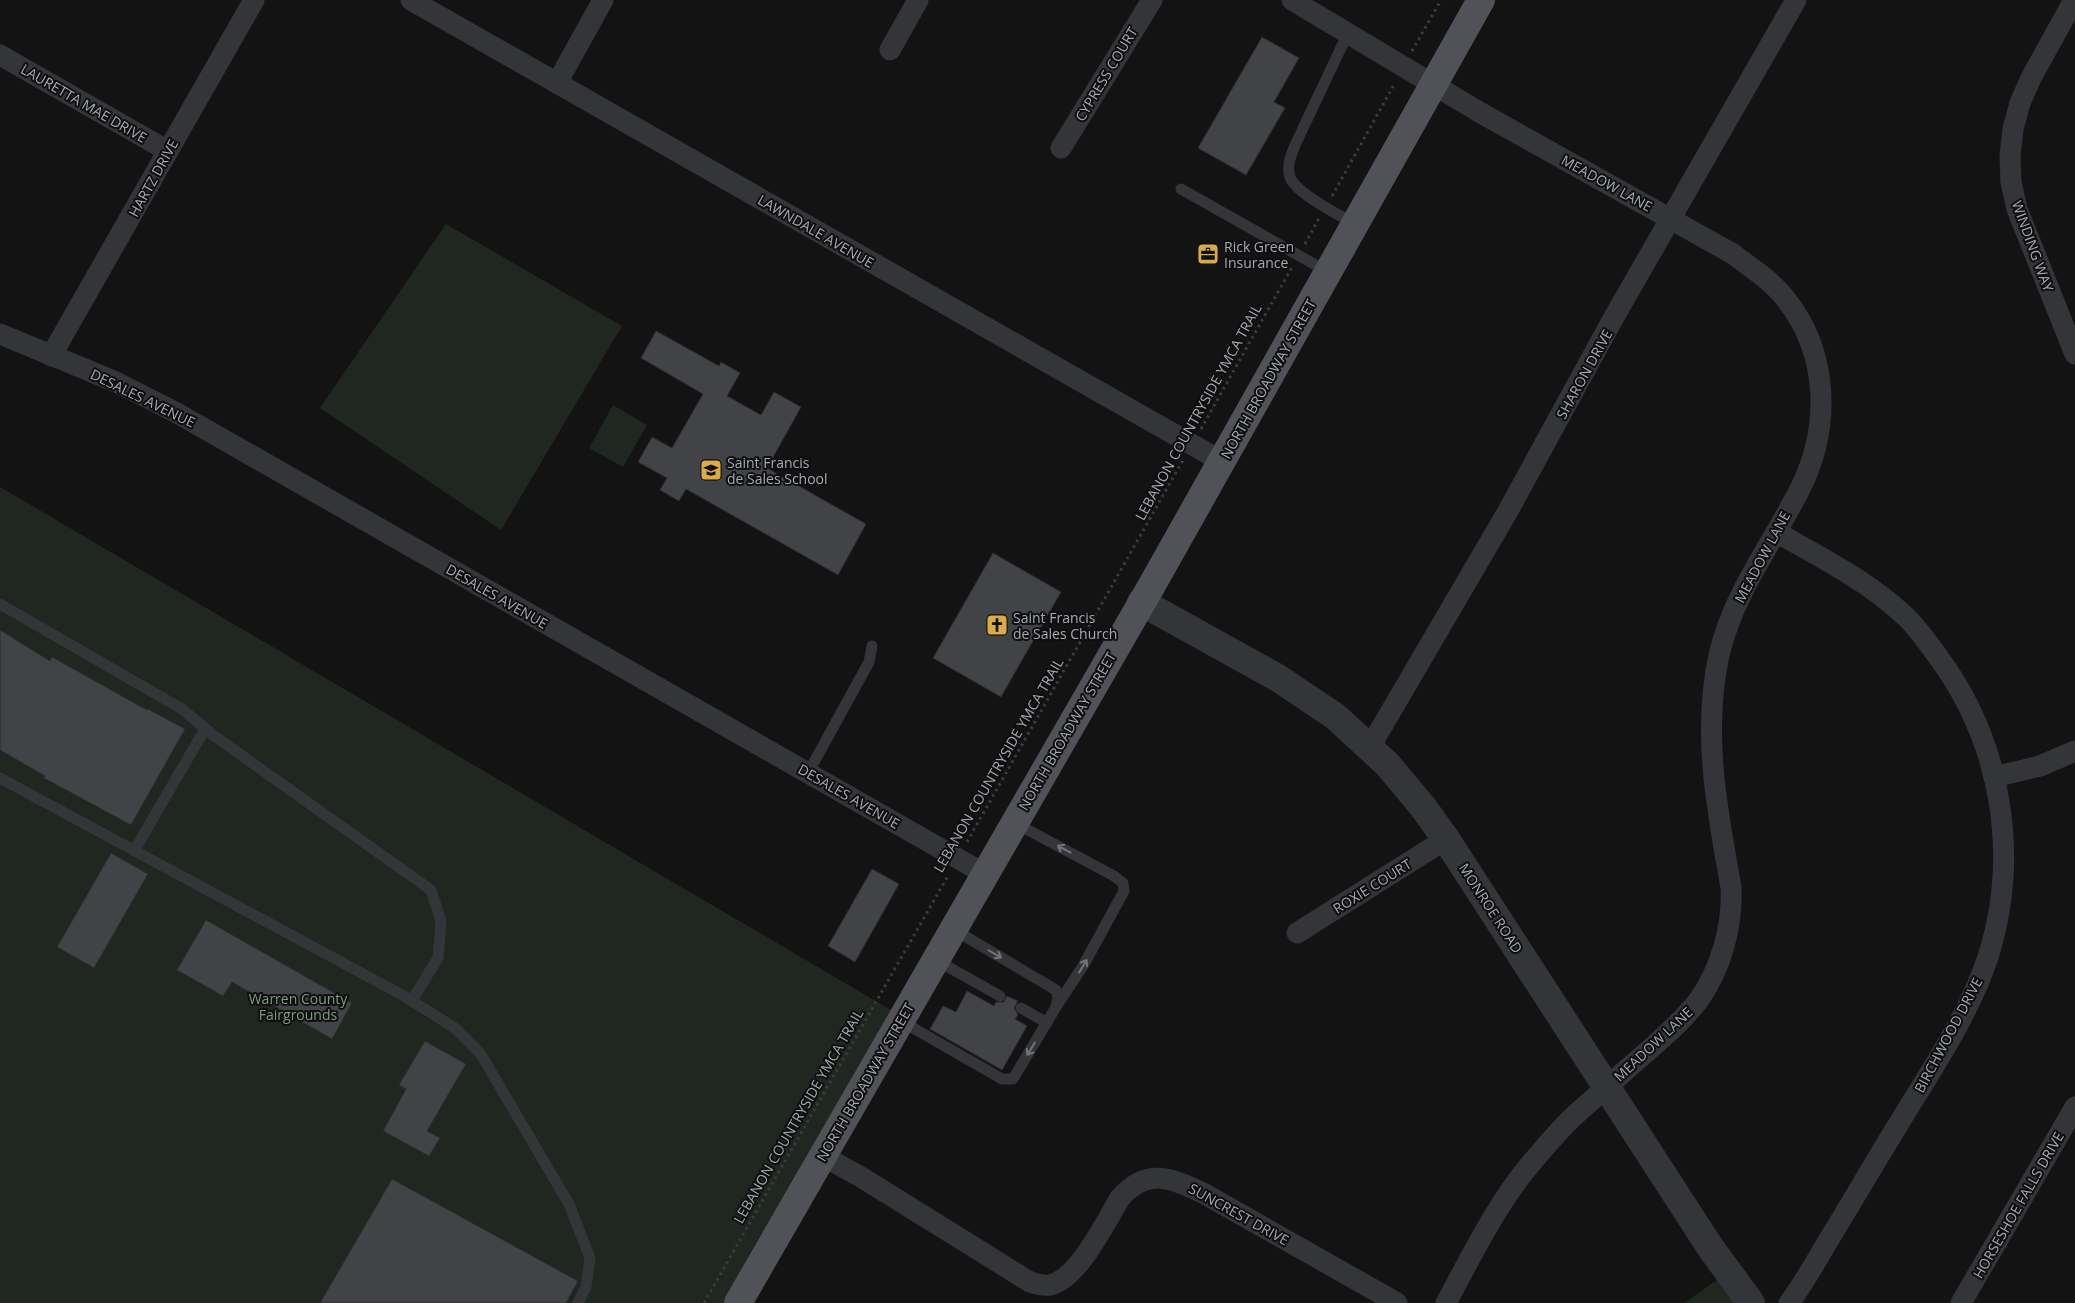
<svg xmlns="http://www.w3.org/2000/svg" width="2075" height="1303" font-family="'Open Sans',sans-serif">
<rect width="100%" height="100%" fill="#131314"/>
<g fill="#202620">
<polygon points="446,224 622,326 501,530 320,408"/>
<polygon points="613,405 647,425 623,467 589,448"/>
<polygon points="0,487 903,1017 738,1303 0,1303"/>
<polygon points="1727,1273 1751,1303 1684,1303"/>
</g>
<g fill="#424347" stroke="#2d2d30">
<polygon points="1262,37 1299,58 1274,102 1285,108 1246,175 1198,148"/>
<polygon points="656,331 719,366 721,362 740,373 727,396 761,415 774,392 801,407 767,468 866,524 838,575 686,489 679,501 660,490 667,478 638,462 652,437 672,448 703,394 641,358"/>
<polygon points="993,553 1061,592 1001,697 933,658"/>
<polygon points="0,630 50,661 52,657 147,710 148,709 185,729 131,825 44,778 45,776 0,750"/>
<polygon points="111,853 148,874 94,968 57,947"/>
<polygon points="872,869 899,884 855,962 828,946"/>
<polygon points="206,920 352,1003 332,1039 232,982 223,996 177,970"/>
<polygon points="967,991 994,1006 996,1002 1004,1002 1007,996 1018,1001 1014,1008 1018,1015 1015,1019 1027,1026 1002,1070 930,1029 943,1006 956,1012"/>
<polygon points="425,1041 466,1064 427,1131 440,1138 429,1156 383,1131 406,1089 399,1085"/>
<polygon points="392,1179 578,1281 566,1303 320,1303"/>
</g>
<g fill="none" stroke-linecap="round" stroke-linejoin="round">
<g stroke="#3a3c40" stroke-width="3" stroke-dasharray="2.5 4" stroke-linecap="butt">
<polyline points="1412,51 1441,0"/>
<polyline points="1332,196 1395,83"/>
<polyline points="1305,244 1319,218"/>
<polyline points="1201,429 1292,267"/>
<polyline points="967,842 1183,460"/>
<polyline points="704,1303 949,874"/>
</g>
<g stroke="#343539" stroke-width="11">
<path d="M1348,33L1296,143C1292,153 1286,165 1290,177C1295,193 1339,215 1355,224"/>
<polyline points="1181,189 1328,272"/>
<polyline points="0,604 182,709 213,735 431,890 441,921 438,958 412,1000"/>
<polyline points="808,773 869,662 872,646"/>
<polyline points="0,778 404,996 455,1028 480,1053 569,1204 590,1258 586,1287 578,1303"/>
<polyline points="134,851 205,729"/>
<polyline points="953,929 1056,990 1058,998 1056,1006"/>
<polyline points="936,960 1000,996"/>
<polyline points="1021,1008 1047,1023"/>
<polyline points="901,1021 1002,1079 1013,1079 1056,1007 1083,966 1124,891 1123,883 1114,876 1015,823"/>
</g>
<g stroke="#343539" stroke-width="21">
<polyline points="411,0 1221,461"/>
<path d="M1292,0L1481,113L1733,254C1751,268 1771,280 1785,298C1829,353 1831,427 1800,489C1772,544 1733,594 1719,655C1702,733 1717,810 1731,887C1733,926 1721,969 1698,1001C1684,1019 1667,1034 1650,1049C1624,1072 1598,1094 1573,1117C1559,1130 1546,1146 1533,1161C1497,1203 1472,1255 1446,1303"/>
<polyline points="2074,0 2031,78 2020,103 2013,129 2010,156 2011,182 2017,209 2075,354"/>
<polyline points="890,50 918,0"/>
<polyline points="0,55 168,151"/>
<polyline points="557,83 603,0"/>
<polyline points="1061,148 1152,0"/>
<polyline points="0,334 116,382 177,413 985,874"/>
<polyline points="51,356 254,0"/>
<path d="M1776,532C1820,557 1866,580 1904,615C1918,628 1928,643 1939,658C2002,744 2020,856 1988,957C1968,1018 1926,1078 1893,1133C1872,1167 1852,1202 1831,1236C1817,1259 1805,1282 1789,1303"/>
<polyline points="1370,747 1508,511 1614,317 1796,0"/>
<polyline points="1994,777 2040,766 2075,751"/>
<polyline points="1297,933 1446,839"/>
<path d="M823,1156L861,1177L1030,1282C1036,1284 1043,1286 1050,1285C1078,1279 1105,1223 1120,1198C1147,1167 1171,1178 1203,1193L1397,1303"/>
<polyline points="1961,1303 2075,1107"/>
</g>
<polyline stroke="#343539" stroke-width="28" points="1141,602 1278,678 1336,717 1387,764 1423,807 1446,839 1710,1247 1751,1303"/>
<polyline stroke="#515257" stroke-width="28" points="738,1303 1152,585 1481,0"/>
</g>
<defs><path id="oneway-shaft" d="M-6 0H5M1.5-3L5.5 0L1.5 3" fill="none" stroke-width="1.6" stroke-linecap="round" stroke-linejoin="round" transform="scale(1.25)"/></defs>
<g stroke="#73757c">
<use href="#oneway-shaft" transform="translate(1064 849) rotate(-152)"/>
<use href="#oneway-shaft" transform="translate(995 954) rotate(30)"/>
<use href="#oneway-shaft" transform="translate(1083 966) rotate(-59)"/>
<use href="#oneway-shaft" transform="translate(1031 1049) rotate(121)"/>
</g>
<defs>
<g id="office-square" transform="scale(1.125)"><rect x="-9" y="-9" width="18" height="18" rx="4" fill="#dbac44" stroke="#0e0e0f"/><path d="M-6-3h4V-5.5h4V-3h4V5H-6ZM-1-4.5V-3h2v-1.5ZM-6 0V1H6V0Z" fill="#111"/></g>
<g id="school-square" transform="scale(1.125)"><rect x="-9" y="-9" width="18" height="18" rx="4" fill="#dbac44" stroke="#0e0e0f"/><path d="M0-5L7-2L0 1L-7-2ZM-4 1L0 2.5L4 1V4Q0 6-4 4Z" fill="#111"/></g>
<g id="church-square" transform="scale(1.125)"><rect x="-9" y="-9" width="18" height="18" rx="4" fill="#dbac44" stroke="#0e0e0f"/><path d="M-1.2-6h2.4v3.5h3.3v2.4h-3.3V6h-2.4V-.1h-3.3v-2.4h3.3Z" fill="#111"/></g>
</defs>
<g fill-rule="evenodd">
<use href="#office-square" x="1208" y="254"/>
<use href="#school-square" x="711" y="470"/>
<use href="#church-square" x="997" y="625"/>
</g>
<g text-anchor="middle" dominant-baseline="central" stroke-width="4" stroke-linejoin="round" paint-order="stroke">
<g font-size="14" fill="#a6aab3" stroke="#0e0e0f">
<text transform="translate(1106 74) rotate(-59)">CYPRESS COURT</text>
<text transform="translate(84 103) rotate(30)">LAURETTA MAE DRIVE</text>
<text transform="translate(153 178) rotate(-61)">HARTZ DRIVE</text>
<text transform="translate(1607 183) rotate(29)">MEADOW LANE</text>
<text transform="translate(816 231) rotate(30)">LAWNDALE AVENUE</text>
<text transform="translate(2033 246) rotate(70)">WINDING WAY</text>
<text transform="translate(1584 374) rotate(-61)">SHARON DRIVE</text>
<text transform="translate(1268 379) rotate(-61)">NORTH BROADWAY STREET</text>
<text transform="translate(143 398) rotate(26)">DESALES AVENUE</text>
<text transform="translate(1198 412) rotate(-61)">LEBANON COUNTRYSIDE YMCA TRAIL</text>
<text transform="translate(1762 557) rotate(-62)">MEADOW LANE</text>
<text transform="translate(497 596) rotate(30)">DESALES AVENUE</text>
<text transform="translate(1067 731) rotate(-60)">NORTH BROADWAY STREET</text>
<text transform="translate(998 765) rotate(-60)">LEBANON COUNTRYSIDE YMCA TRAIL</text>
<text transform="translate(849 796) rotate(30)">DESALES AVENUE</text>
<text transform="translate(1372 886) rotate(-32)">ROXIE COURT</text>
<text transform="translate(1491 908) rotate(57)">MONROE ROAD</text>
<text transform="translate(1948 1035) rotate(-62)">BIRCHWOOD DRIVE</text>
<text transform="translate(1653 1044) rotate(-43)">MEADOW LANE</text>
<text transform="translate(865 1082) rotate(-60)">NORTH BROADWAY STREET</text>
<text transform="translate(798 1116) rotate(-60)">LEBANON COUNTRYSIDE YMCA TRAIL</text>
<text transform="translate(2018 1205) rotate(-60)">HORSESHOE FALLS DRIVE</text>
<text transform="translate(1239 1214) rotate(29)">SUNCREST DRIVE</text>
</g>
<g font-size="14" fill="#a6aab3" stroke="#0e0e0f" text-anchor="start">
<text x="1224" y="246">Rick Green<tspan x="1224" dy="16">Insurance</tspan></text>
<text x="727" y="462">Saint Francis<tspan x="727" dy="16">de Sales School</tspan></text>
<text x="1013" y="617">Saint Francis<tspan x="1013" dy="16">de Sales Church</tspan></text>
</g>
<g font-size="14" fill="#7f9c82" stroke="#0e0e0f">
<text x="298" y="998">Warren County<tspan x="298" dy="16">Fairgrounds</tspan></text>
</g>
</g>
</svg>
